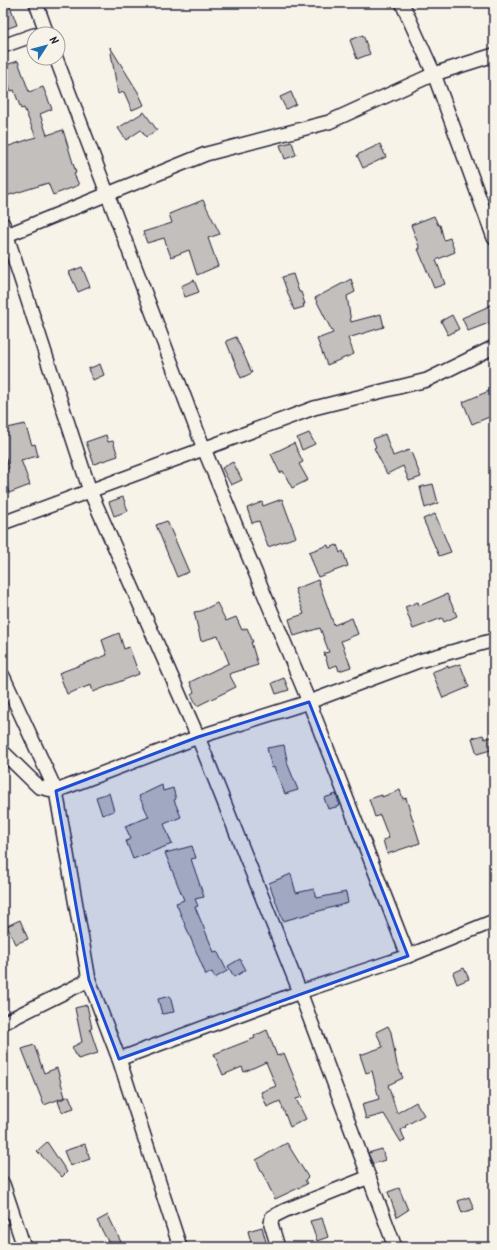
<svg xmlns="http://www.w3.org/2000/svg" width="497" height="1250" font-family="Kalam,sans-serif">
<rect width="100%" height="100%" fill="#f7f3e8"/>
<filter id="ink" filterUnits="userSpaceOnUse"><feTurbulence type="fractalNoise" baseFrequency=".025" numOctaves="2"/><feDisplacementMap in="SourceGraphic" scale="8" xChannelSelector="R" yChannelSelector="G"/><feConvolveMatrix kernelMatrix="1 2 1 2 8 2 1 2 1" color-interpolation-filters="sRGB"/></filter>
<g filter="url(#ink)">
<g fill="#c2bfbd" stroke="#22223b">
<polygon points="3,3 9,3 17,25 3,30"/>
<polygon points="363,35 370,54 357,59 350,40"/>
<polygon points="110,47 138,92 144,105 132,110 124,92 118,94"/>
<polygon points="18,61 29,92 43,87 52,109 40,114 47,135 63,130 76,173 74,174 79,185 53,195 48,183 3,197 3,148 36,137 24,108 21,109 14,90 11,91 3,68 3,66"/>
<polygon points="291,92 296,104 286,109 280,97"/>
<polygon points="144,112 157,130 146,137 141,130 126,140 118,128"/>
<polygon points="292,142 296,155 285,159 280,145"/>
<polygon points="380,144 386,157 363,168 357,155"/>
<polygon points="203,200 220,234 208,238 218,266 197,275 189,250 171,257 164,238 147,243 143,232 172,223 169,214"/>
<polygon points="434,216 438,225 440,225 444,240 450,238 455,252 436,260 445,284 434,288 418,249 420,249 411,225"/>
<polygon points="82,267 90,287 78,292 69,272"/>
<polygon points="293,274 299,292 301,292 305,304 303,304 304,307 294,310 282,277"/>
<polygon points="351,279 355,292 347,296 351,322 381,314 384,327 348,338 354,354 327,365 317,339 333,333 315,298"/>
<polygon points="194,280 199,292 185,297 181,286"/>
<polygon points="494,304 494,321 468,331 462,318"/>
<polygon points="452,315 459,329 448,335 441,321"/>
<polygon points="236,337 252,373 241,378 226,341"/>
<polygon points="100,364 104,375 93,380 88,369"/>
<polygon points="489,391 494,403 494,415 472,424 463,402"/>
<polygon points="25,424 32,445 35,444 38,456 21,460 30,485 9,493 3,476 3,470 9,468 3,450 3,429"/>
<polygon points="309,433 315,444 302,450 297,438"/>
<polygon points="385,434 393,456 409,450 411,452 421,477 409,481 403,466 387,474 374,448 376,447 373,439"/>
<polygon points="106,435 108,442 113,441 118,456 94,464 86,442"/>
<polygon points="294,443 303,462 299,464 308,480 292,488 283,471 280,473 271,454"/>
<polygon points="233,462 242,480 231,485 222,468"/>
<polygon points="433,484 438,503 425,508 420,487"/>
<polygon points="123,497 128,511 114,516 109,502"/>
<polygon points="282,499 296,537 268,547 259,521 252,523 247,508 262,502 263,506"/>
<polygon points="435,514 451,552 439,556 423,519"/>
<polygon points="167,521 189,572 177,577 156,525"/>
<polygon points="328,545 329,548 337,545 340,553 343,551 348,566 318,577 309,552"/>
<polygon points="318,580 334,625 352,618 358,634 341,641 351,667 339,671 337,665 329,668 324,653 329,652 320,628 294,636 289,619 304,614 295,589"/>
<polygon points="447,594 457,616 444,622 442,618 413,629 405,607 418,602 419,606"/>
<polygon points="217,603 226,621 236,617 242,630 247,628 253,642 251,642 258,665 229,674 236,687 197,706 191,694 194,692 190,682 229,663 218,636 201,641 194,612 201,611"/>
<polygon points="119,633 124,649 129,647 139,674 93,692 91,685 67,694 59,673 107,655 102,640"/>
<polygon points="460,664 469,687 443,698 432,672 448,666 448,668"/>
<polygon points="284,678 289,690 276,694 272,683"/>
<polygon points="483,735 485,739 494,736 494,749 477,754 472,738"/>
<polygon points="284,745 288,765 298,790 285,794 274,767 272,768 267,748"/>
<polygon points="162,785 163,791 173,788 176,799 174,800 181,817 164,824 172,844 133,859 126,841 131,839 125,826 149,817 139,796"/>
<polygon points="400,790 403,799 406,798 420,843 387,854 383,840 389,838 380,815 375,817 369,799 382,795 382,797"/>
<polygon points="109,793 114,811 102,815 96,797"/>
<polygon points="336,794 340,806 328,809 324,798"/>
<polygon points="192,846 196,858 191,859 204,897 195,899 198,906 195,907 214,952 217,951 227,971 215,978 212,972 206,975 176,903 184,900 165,853"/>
<polygon points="291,874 296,893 314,889 317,898 346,892 348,903 283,921 269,883"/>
<polygon points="20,920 28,939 15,944 7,926"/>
<polygon points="240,959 246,970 234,977 228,966"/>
<polygon points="464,968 469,979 457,984 453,973"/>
<polygon points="170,996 174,1012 162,1014 158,999"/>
<polygon points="87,1005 92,1028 90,1029 98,1053 78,1059 72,1047 82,1042 75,1008"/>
<polygon points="388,1026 391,1032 397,1065 403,1078 388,1085 397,1113 416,1102 424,1115 405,1126 406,1127 401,1130 405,1141 401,1142 384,1114 366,1119 362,1104 379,1099 372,1071 366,1073 360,1055 383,1047 376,1032"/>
<polygon points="267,1030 277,1056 284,1053 302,1097 296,1099 306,1119 290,1127 280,1101 267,1107 261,1092 276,1086 266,1062 244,1072 242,1067 223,1075 214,1054 255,1038 254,1036"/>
<polygon points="34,1045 44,1073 57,1068 65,1097 44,1105 22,1049"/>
<polygon points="69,1096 74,1108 62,1112 58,1101"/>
<polygon points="47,1142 67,1172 62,1177 37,1151"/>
<polygon points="287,1143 308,1177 305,1180 307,1184 275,1199 256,1160"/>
<polygon points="85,1144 90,1159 70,1166 64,1151"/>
<polygon points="382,1149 385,1160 373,1164 368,1153"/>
<polygon points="399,1188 408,1210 397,1217 388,1192"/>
<polygon points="469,1197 474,1209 462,1213 458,1201"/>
<polygon points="108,1215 121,1242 111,1247 97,1221"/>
<polygon points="322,1218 328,1237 317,1241 310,1221"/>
<polygon points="262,1227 266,1242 252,1246 248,1231"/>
</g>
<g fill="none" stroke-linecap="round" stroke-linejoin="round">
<g stroke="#22223b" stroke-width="16">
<g id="minor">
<polyline points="36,3 47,34"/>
<polyline points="402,3 434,74 494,238"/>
<polyline points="3,46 34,35"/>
<polyline points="56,58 204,449 309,702 408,956"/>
<polyline points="3,224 90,491 198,737 300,992 395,1247"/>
<polyline points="7,235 206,154 329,122 434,74 494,55"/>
<polyline points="3,523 314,408 427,380 494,347"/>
<polyline points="3,676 56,791 89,980 119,1059 180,1247"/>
<polyline points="3,752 39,787 56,791 198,737 309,702 419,661 494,640"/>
<polyline points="3,1023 89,980"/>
<polyline points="119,1059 300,992 408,956 494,921"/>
<polyline points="3,1184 24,1247"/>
<polyline points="278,1247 271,1224 272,1217 286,1210 369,1177"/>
</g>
</g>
<use href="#minor" stroke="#f7f3e8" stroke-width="13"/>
</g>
</g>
<path fill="#1d4ed8" fill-opacity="0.2" stroke="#1d4ed8" stroke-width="3" stroke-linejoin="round" d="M309,702L408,956L119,1059L89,980L56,791L198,737Z"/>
<rect width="497" height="1250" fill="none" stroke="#f7f3e8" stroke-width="16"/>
<rect x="8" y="8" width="481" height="1234" fill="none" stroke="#22223b" stroke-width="1.5" filter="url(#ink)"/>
<g transform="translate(46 46) rotate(54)"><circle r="19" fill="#f7f3e8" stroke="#a29fa3"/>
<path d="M0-3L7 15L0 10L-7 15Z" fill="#1f6fb2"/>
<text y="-6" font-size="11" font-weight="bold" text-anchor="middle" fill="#22223b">N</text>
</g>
</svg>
